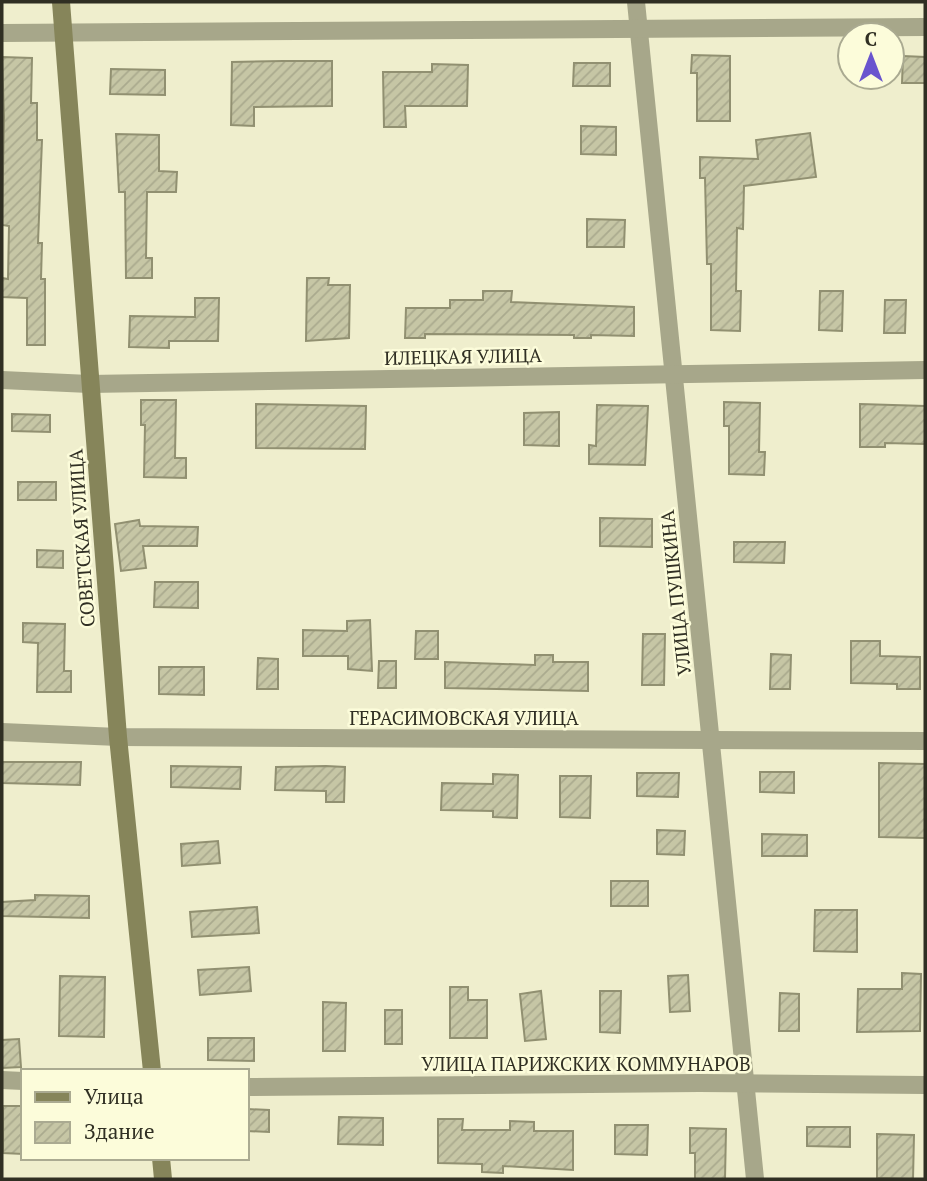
<svg xmlns="http://www.w3.org/2000/svg" width="927" height="1181" font-family="'PT Serif',serif">
<defs>
<pattern id="building-hatch" width="6" height="6" patternUnits="userSpaceOnUse" patternTransform="scale(1.75)"><rect width="6" height="6" fill="#c6c6a5"/><path d="M-1 1l2-2M0 6l6-6M5 7l2-2" fill="none" stroke="#aaaa8e"/></pattern>
</defs>
<rect width="100%" height="100%" fill="#efeecd"/>
<g fill="url(#building-hatch)" stroke="#919071" stroke-width="2">
<polygon points="692,55 730,56 730,121 697,121 697,73 691,73"/>
<polygon points="903,56 925,57 925,83 902,83"/>
<polygon points="2,57 32,58 31,103 37,103 37,140 42,140 38,243 42,243 41,279 45,279 45,345 27,345 27,298 2,297 2,278 8,279 9,226 2,225 4,117"/>
<polygon points="283,61 332,61 332,106 254,107 254,126 231,125 232,62"/>
<polygon points="574,63 610,63 610,86 573,86"/>
<polygon points="432,64 468,65 467,106 405,106 406,127 384,127 383,72 432,72"/>
<polygon points="111,69 165,70 165,95 110,94"/>
<polygon points="581,126 616,127 616,155 581,154"/>
<polygon points="810,133 816,177 744,186 743,229 737,228 736,291 741,291 740,331 711,330 711,264 707,264 705,178 700,178 700,157 758,159 756,140"/>
<polygon points="116,134 159,135 159,171 177,172 176,192 147,192 146,258 152,258 152,278 126,278 125,192 119,192"/>
<polygon points="587,219 625,220 624,247 587,247"/>
<polygon points="307,278 329,278 328,285 350,285 349,338 306,341"/>
<polygon points="483,291 512,291 511,302 634,307 634,336 591,335 591,338 574,338 574,335 425,334 425,338 405,338 406,308 450,308 450,300 483,300"/>
<polygon points="820,291 843,291 842,331 819,330"/>
<polygon points="195,298 219,298 218,341 169,341 169,348 129,347 130,316 195,317"/>
<polygon points="885,300 906,300 905,333 884,333"/>
<polygon points="141,400 176,400 175,458 186,458 186,478 144,477 145,425 141,425"/>
<polygon points="724,402 760,403 759,452 765,452 764,475 729,474 729,426 724,426"/>
<polygon points="256,404 366,406 365,449 256,448"/>
<polygon points="860,404 925,406 925,444 885,443 885,447 860,447"/>
<polygon points="597,405 648,406 645,465 589,464 589,445 596,446"/>
<polygon points="559,412 559,446 524,445 524,413"/>
<polygon points="12,414 50,415 50,432 12,431"/>
<rect x="18" y="482" width="38" height="18"/>
<polygon points="600,518 652,519 652,547 600,546"/>
<polygon points="139,520 140,526 198,527 197,546 143,546 146,568 121,571 115,524"/>
<polygon points="734,542 785,542 784,563 734,562"/>
<polygon points="37,550 63,551 63,568 37,567"/>
<polygon points="155,582 198,582 198,608 154,607"/>
<polygon points="370,620 372,671 348,669 348,656 303,656 303,630 347,631 347,621"/>
<polygon points="23,623 65,624 64,671 71,671 71,692 37,692 38,643 23,642"/>
<polygon points="416,631 438,631 438,659 415,659"/>
<polygon points="643,634 665,634 664,685 642,685"/>
<polygon points="851,641 880,641 880,656 920,657 920,689 897,689 897,684 851,683"/>
<polygon points="771,654 791,655 790,689 770,689"/>
<polygon points="535,655 553,655 553,662 588,662 588,691 445,688 445,662 535,665"/>
<polygon points="258,658 278,659 278,689 257,689"/>
<polygon points="379,661 396,661 396,688 378,688"/>
<polygon points="159,667 204,667 204,695 159,694"/>
<polygon points="2,762 81,762 80,785 2,783"/>
<polygon points="879,763 925,764 925,838 879,837"/>
<polygon points="171,766 241,767 240,789 171,787"/>
<polygon points="326,766 345,767 344,802 326,802 326,791 275,790 276,767"/>
<polygon points="760,772 794,772 794,793 760,792"/>
<polygon points="637,773 679,773 678,797 637,796"/>
<polygon points="493,774 518,775 517,818 493,817 493,811 441,810 442,783 493,784"/>
<polygon points="560,776 591,776 590,818 560,817"/>
<polygon points="657,830 685,831 684,855 657,854"/>
<polygon points="762,834 807,835 807,856 762,856"/>
<polygon points="218,841 220,863 182,866 181,844"/>
<rect x="611" y="881" width="37" height="25"/>
<polygon points="35,895 89,896 89,918 2,916 2,902 35,900"/>
<polygon points="257,907 259,933 192,937 190,912"/>
<polygon points="815,910 857,910 857,952 814,951"/>
<polygon points="249,967 251,991 200,995 198,970"/>
<polygon points="902,973 921,974 920,1031 857,1032 858,989 902,989"/>
<polygon points="688,975 690,1011 670,1012 668,976"/>
<polygon points="60,976 105,977 104,1037 59,1036"/>
<polygon points="450,987 468,987 468,1000 487,1000 487,1038 450,1038"/>
<polygon points="541,991 546,1039 525,1041 520,994"/>
<polygon points="600,991 621,991 620,1033 600,1032"/>
<polygon points="780,993 799,994 799,1031 779,1031"/>
<polygon points="323,1002 346,1003 345,1051 323,1051"/>
<rect x="385" y="1010" width="17" height="34"/>
<polygon points="208,1038 254,1038 254,1061 208,1060"/>
<polygon points="19,1039 21,1067 2,1068 2,1040"/>
<polygon points="3,1106 23,1106 23,1154 3,1153"/>
<polygon points="247,1109 269,1110 269,1132 247,1131"/>
<polygon points="339,1117 383,1118 383,1145 338,1144"/>
<polygon points="438,1119 463,1119 462,1130 510,1130 510,1121 534,1122 534,1131 573,1131 573,1170 503,1166 503,1173 482,1172 482,1164 438,1163"/>
<polygon points="615,1125 648,1125 647,1155 615,1154"/>
<polygon points="807,1127 850,1127 850,1147 807,1146"/>
<polygon points="690,1128 726,1129 725,1179 695,1179 695,1153 690,1153"/>
<polygon points="877,1134 914,1135 913,1179 877,1178"/>
</g>
<g fill="none" stroke-linecap="round" stroke-linejoin="round">
<g stroke="#a7a78a" stroke-width="18">
<polyline points="636,2 755,1179"/>
<polyline points="2,33 925,27"/>
<polyline points="2,380 89,384 925,370"/>
<polyline points="2,732 118,737 925,741"/>
<polyline points="2,1080 23,1081"/>
<polyline points="247,1087 699,1083 925,1085"/>
</g>
<g stroke="#86855a" stroke-width="18">
<polyline points="61,2 118,737 152,1071"/>
<polyline points="161,1158 163,1179"/>
</g>
</g>
<g text-anchor="middle" dominant-baseline="central" stroke-width="5" stroke-linejoin="round" paint-order="stroke">
<g font-size="19" fill="#302f23" stroke="#fcfcda">
<text transform="translate(463 356) rotate(-1)">ИЛЕЦКАЯ УЛИЦА</text>
<text transform="translate(81 538) rotate(-94)">СОВЕТСКАЯ УЛИЦА</text>
<text transform="translate(675 593) rotate(-96)">УЛИЦА ПУШКИНА</text>
<text x="464" y="717">ГЕРАСИМОВСКАЯ УЛИЦА</text>
<text x="586" y="1063">УЛИЦА ПАРИЖСКИХ КОММУНАРОВ</text>
</g>
</g>
<rect width="927" height="1181" fill="none" stroke="#302f23" stroke-width="7"/>
<rect x="21" y="1069" width="228" height="91" fill="#fcfcda" stroke="#aaaa91" stroke-width="2"/>
<rect x="35" y="1092" width="35" height="10" fill="#86855a" stroke="#aaaa91" stroke-width="2"/>
<text x="84" y="1104" font-size="21" fill="#302f23">Улица</text>
<rect x="35" y="1122" width="35" height="21" fill="url(#building-hatch)" stroke="#aaaa91" stroke-width="2"/>
<text x="84" y="1139" font-size="21" fill="#302f23">Здание</text>
<g transform="translate(871 56)"><circle r="33" fill="#fcfcda" stroke="#aaaa91" stroke-width="2"/>
<path d="M0-5L12 26L0 18L-12 26Z" fill="#6954ce"/>
<text y="-10" font-size="19" font-weight="bold" text-anchor="middle" fill="#302f23">С</text>
</g>
</svg>
